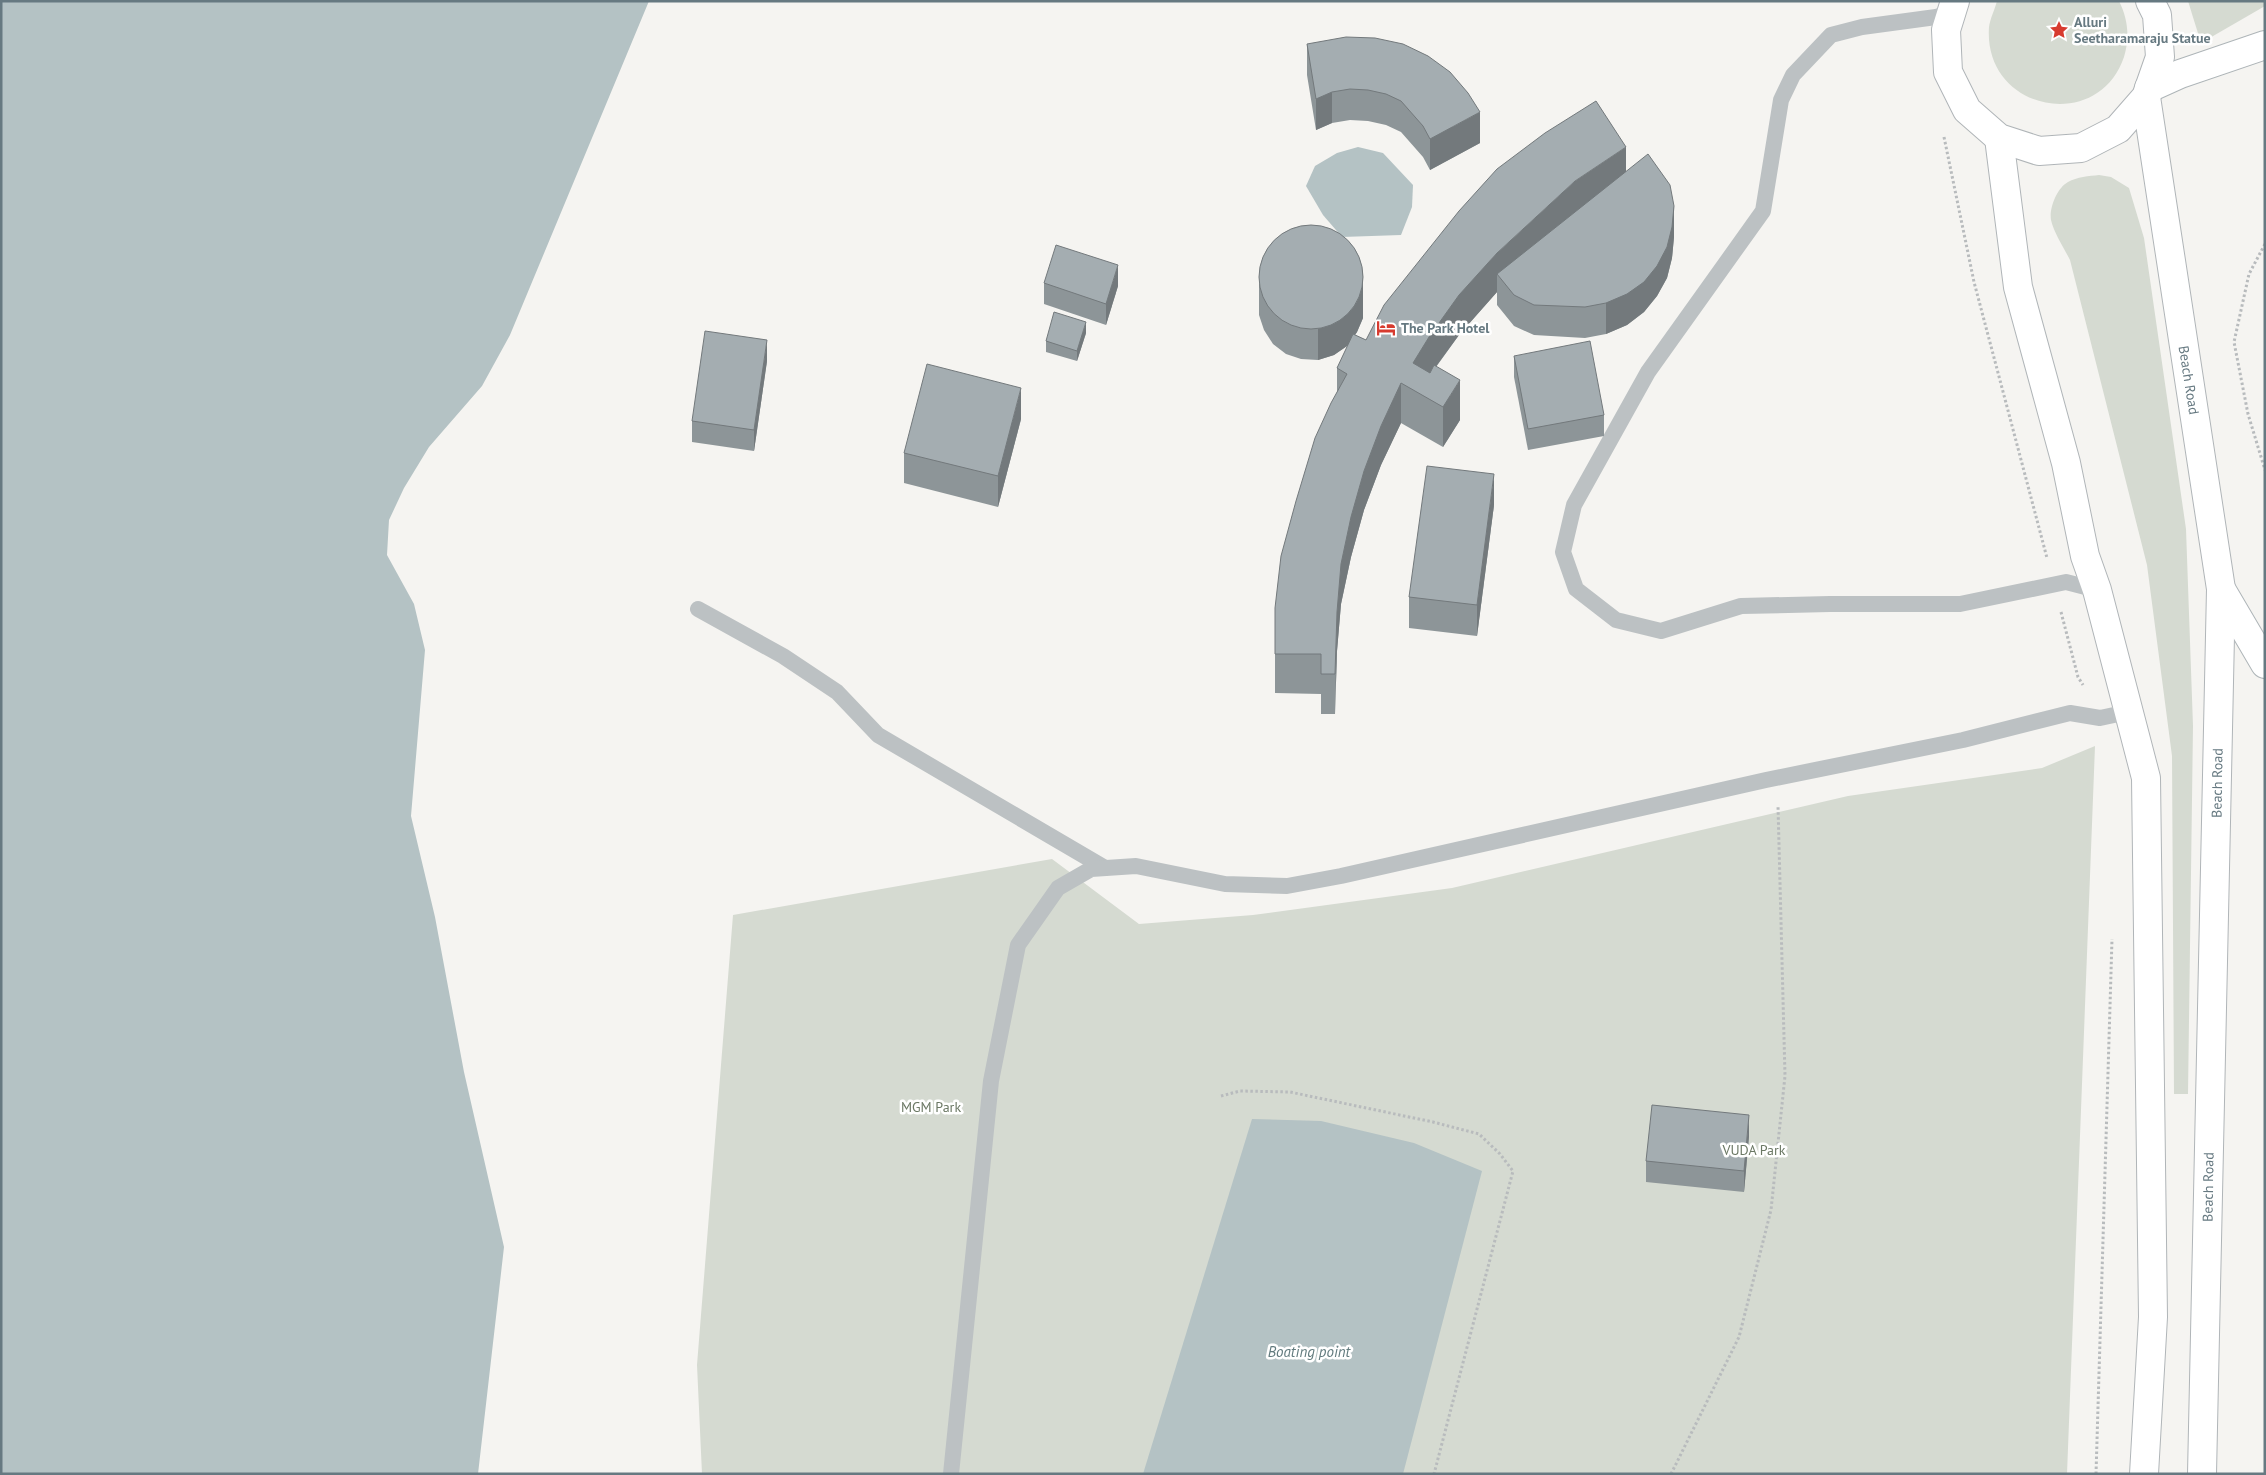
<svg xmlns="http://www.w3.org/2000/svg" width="2266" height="1475" font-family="'PT Sans',sans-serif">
<rect width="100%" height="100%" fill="#f5f4f1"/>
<g fill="#d5dad1">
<path d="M1997,1H2119C2128,19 2130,37 2124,57C2098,134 1983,111 1989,27C1990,19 1995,9 1997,1Z"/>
<polygon points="2188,1 2265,1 2265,6 2201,43"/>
<path d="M2099,175L2111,177L2129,188L2144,238L2186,529L2193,726L2188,1094H2174L2172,756L2147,565L2070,260C2064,248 2054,233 2051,220C2049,208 2057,188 2068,182C2077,177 2089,176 2099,175Z"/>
<polygon points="2095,746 2067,1474 702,1474 697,1365 733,915 1052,859 1139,924 1253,915 1452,888 1848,796 2042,768"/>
</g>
<g fill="#b4c2c4">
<polygon points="1,1 649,1 510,335 482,386 429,447 404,488 389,520 387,555 414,604 425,650 411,816 435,917 464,1072 504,1247 478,1474 1,1474"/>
<polygon points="1358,147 1383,153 1413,185 1412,207 1401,235 1342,237 1323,215 1306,186 1315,166 1337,153"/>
<polygon points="1252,1119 1321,1121 1414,1143 1482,1171 1403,1474 1143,1474"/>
</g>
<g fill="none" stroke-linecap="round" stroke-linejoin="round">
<g stroke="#aeb5b8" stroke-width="30">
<g id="secondary">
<polyline points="2149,88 2180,74 2265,45"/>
<polyline points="2221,589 2265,664"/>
</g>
</g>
<g stroke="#b0b5b8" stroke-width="30">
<g id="primary">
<polyline points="1955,1 1946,30 1948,72 1967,110 1999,138 2039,151 2081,148 2118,129 2146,97 2160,57 2157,15 2150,1"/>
<polyline points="2146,97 2221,589 2202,1474"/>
<polyline points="1999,138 2018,287 2066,463 2085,556 2097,590 2146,778 2153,1317 2144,1474"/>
</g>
</g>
<g stroke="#b8bbbd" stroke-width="3" stroke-dasharray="2.5 2.5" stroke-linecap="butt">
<polyline points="1944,137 1974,282 2047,558"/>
<polyline points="2265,244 2249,274 2234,342 2248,414 2265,470"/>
<polyline points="2061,612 2078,677 2083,685"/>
<polyline points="1221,1096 1240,1091 1290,1092 1433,1122 1479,1134 1500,1154 1513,1171 1434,1474"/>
<polyline points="1671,1474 1739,1337 1771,1210 1785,1076 1778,806"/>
<polyline points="2096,1474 2112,939"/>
</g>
<g stroke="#bcc1c3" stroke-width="16">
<polyline points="1951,12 1936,17 1862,27 1831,35 1793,75 1781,100 1763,211 1648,372 1574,505 1563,552 1576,589 1616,620 1661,631 1741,606 1830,604 1960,604 2066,582 2097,590"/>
<polyline points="698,609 783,656 837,692 878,735 1105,868"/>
<polyline points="951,1474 991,1081 1018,945 1058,888 1091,869 1136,866 1225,884 1287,886 1341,876 1766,780 1963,740 2070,713 2100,718 2128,712"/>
</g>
<use href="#secondary" stroke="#fff" stroke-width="28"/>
<use href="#primary" stroke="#fff" stroke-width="28"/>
</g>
<g fill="#8d9598">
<polygon points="1307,44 1480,143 1430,170 1423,157 1401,132 1386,125 1368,121 1350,120 1332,123 1316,130 1307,75"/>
<polygon points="1626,171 1674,237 1672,258 1667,278 1657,296 1644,312 1627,325 1606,334 1585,338 1534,335 1514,326 1497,305 1497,292 1459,335 1436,367 1460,420 1443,447 1401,423 1381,465 1364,510 1351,557 1341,604 1337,651 1335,714 1321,714 1321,694 1275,693 1275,654 1337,392 1337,368 1349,344 1347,346 1334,355 1318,360 1301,359 1286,354 1273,344 1264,330 1259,315 1259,284 1363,301 1363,318 1357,332 1355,335 1366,340"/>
<polygon points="1044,283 1118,286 1106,325 1044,304"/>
<polygon points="1086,333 1077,361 1046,352 1046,341"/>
<polygon points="1514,356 1604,415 1604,436 1528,450 1514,377"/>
<polygon points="767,361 754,451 692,442 692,421"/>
<polygon points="1021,419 998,507 904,483 904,453"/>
<polygon points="1494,505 1477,636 1409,628 1409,597"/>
<polygon points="1749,1136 1744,1192 1646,1182 1646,1161"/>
</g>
<g fill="#73797c">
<polygon points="1332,92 1332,123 1316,130 1316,99"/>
<polygon points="1480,112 1480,143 1430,170 1430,139"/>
<polygon points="1626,147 1626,187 1497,274 1497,292 1459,335 1429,376 1413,363 1429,337 1459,295 1497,253 1575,181"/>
<polygon points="1674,206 1674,237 1672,258 1667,278 1657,296 1644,312 1627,325 1606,334 1606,303"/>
<polygon points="1118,265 1118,286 1106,325 1106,304"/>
<polygon points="1363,270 1363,318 1357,332 1347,346 1334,355 1318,360 1318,329"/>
<polygon points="1086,322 1086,333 1077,361 1077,351"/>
<polygon points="767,340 767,361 754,451 754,430"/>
<polygon points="1460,380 1460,420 1443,447 1443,407"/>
<polygon points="1401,383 1401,423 1381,465 1364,510 1351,557 1341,604 1337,651 1335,714 1337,612 1341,564 1351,517 1364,471 1381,426"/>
<polygon points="1021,388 1021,419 998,507 998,476"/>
<polygon points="1494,474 1494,505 1477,636 1477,605"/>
<polygon points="1749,1115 1749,1136 1744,1192 1744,1171"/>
</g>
<g fill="#a4adb1" stroke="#73797c">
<polygon points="1346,37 1375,38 1403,44 1428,56 1450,72 1468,93 1480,112 1430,139 1423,126 1401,101 1386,94 1368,90 1350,89 1332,92 1316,99 1307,44"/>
<polygon points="1596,101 1626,147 1575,181 1497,253 1459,295 1429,337 1413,363 1430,373 1434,365 1460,380 1443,407 1401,383 1381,426 1364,471 1351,517 1341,564 1337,612 1335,674 1321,674 1321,654 1275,654 1275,608 1281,556 1296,501 1315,438 1331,403 1347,374 1337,368 1353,334 1366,340 1384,305 1459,211 1497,169 1545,133"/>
<polygon points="1648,154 1670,185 1674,206 1672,227 1667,247 1657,266 1644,282 1627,294 1606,303 1585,307 1534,305 1514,295 1497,274"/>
<circle cx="1311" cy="277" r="52"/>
<polygon points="1056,245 1118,265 1106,304 1044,283"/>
<polygon points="1054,312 1086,322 1077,351 1046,341"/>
<polygon points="705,331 767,340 754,430 692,421"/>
<polygon points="1590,341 1604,415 1528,429 1514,356"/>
<polygon points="927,364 1021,388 998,476 904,453"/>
<polygon points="1427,466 1494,474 1477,605 1409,597"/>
<polygon points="1652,1105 1749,1115 1744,1171 1646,1161"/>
</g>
<defs>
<g id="sight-bare" transform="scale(1.5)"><path d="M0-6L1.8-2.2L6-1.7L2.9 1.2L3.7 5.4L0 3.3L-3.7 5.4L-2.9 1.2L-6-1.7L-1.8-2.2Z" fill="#d73b2f" stroke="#fff" stroke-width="2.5" paint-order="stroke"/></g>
<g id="hotel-bare" transform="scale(1.5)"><path d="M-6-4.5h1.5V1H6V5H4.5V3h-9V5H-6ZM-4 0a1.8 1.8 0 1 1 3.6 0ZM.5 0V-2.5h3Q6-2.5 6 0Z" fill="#d73b2f" stroke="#fff" stroke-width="2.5" paint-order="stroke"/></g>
</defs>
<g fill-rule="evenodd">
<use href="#sight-bare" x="2059" y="30"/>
<use href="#hotel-bare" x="1386" y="328"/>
</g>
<g text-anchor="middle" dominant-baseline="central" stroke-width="5" stroke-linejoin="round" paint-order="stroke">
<g font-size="14" font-weight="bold" fill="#667981" stroke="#fff" text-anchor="start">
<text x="2074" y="22">Alluri<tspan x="2074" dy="16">Seetharamaraju Statue</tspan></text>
<text x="1401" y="328">The Park Hotel</text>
</g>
<g font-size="14" fill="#667981" stroke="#fff">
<text transform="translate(2189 380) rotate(81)">Beach Road</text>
<text transform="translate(2217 783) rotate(-89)">Beach Road</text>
<text transform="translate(2208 1187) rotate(-89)">Beach Road</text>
</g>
<g font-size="14" fill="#6b7864" stroke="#fff">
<text x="931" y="1107">MGM Park</text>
<text x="1754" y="1150">VUDA Park</text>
</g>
<g font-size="15" font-style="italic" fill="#627b7e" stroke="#fff">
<text x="1309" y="1351">Boating point</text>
</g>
</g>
<rect width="2266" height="1475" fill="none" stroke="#667981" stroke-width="5"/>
</svg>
